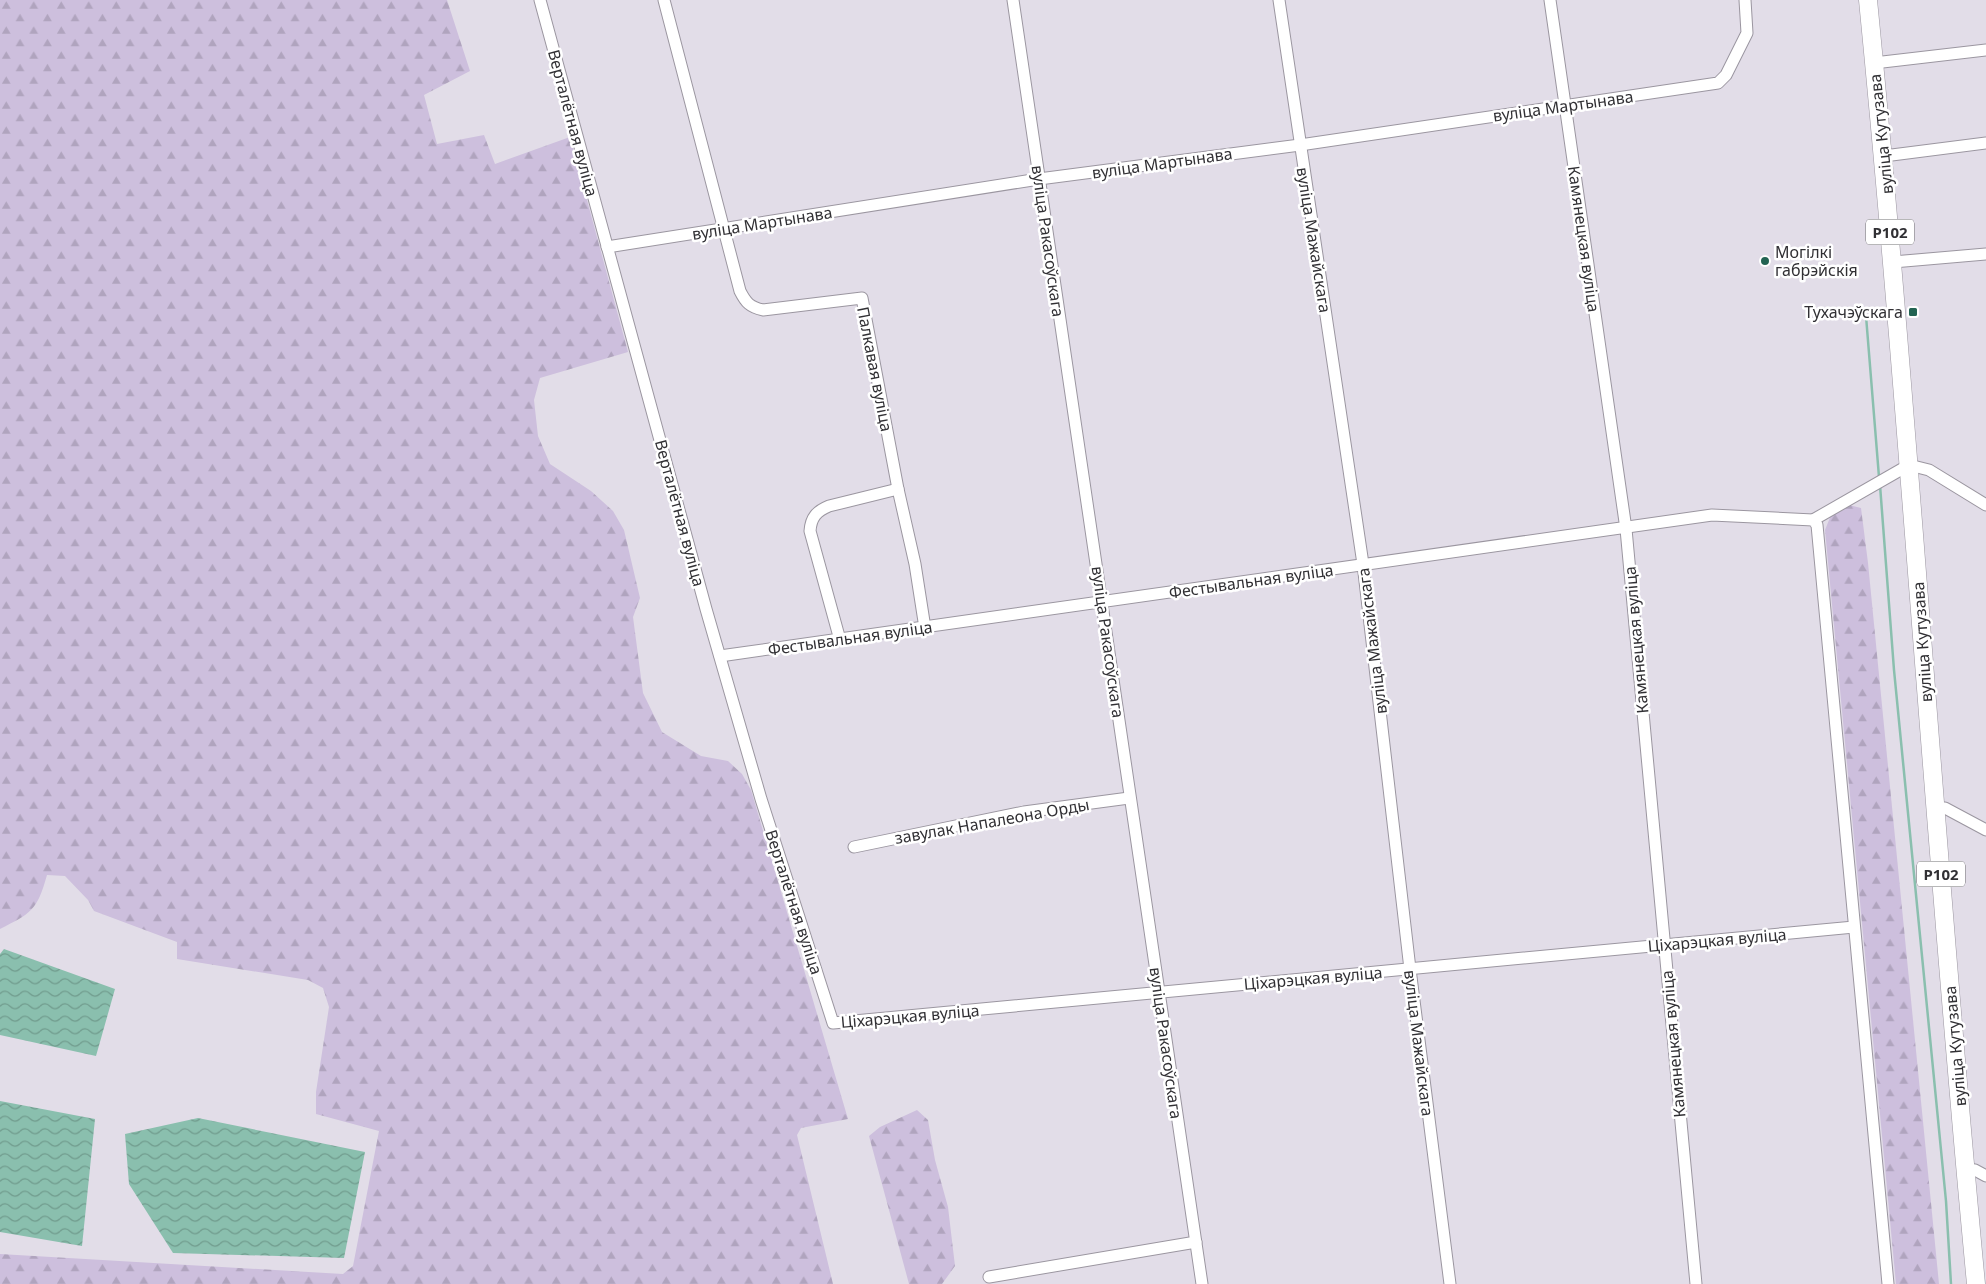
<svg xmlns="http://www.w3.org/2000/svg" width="1986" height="1284" font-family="'Noto Sans',sans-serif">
<defs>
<pattern id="forest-firs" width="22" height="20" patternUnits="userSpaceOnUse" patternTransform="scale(1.25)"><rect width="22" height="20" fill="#cdbfdd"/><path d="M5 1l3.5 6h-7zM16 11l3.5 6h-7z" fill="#b0a4be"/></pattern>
<pattern id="water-waves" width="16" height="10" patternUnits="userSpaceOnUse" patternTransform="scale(1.25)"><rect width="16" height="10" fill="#8abfae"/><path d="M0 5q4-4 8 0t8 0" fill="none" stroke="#719c8e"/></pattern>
</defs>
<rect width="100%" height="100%" fill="#e2dde8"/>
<g fill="url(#forest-firs)">
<path d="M0,0H447L470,71L424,95L437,144L484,135L495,164L570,137L628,352L540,378L534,400L538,436L550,464L591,491L613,511L624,530L640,598L633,617L643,693L662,732L701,756L728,761L742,774L751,790L848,1119L801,1128L797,1135L833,1284H0V1254L343,1274L353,1266L379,1131L316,1114V1092L329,1007L323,988L308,980L177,959V942L94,911L88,900L65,876L47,875C37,911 31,913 0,929Z"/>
<polygon points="1849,505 1861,508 1868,563 1939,1284 1896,1284 1825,530 1831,515"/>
<polygon points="917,1110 928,1120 935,1160 948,1207 955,1266 942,1284 909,1284 869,1136 880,1127"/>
</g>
<g fill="url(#water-waves)">
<polygon points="4,949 115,989 96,1056 0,1035 0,954"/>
<polygon points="0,1101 95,1119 82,1246 0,1232"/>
<polygon points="198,1118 365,1152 344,1258 173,1253 129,1184 125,1134"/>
</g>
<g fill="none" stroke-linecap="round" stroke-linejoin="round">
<g stroke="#8abfae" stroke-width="2.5">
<polyline points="1866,316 1879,477"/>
<polyline points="1880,485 1894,670 1946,1201 1951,1284"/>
</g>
<g stroke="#9b96a0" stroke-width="13">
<g id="street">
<polyline points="540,0 706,609 761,799 833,1023 1854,927"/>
<path d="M664,0L740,291C746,303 750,307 763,310L862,298L898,489L915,564L925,628"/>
<polyline points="1013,0 1202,1284"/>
<polyline points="1279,0 1363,564 1410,969 1450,1284"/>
<polyline points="1550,0 1626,529 1696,1284"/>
<polyline points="1874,63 1986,50"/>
<polyline points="1884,156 1986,143"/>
<polyline points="607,247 1039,179 1300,145 1718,83 1726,75 1747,33 1745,0"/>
<polyline points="1893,262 1986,254"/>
<polyline points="1813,520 1909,465 1929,470 1986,505"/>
<path d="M840,640L810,531C811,517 817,511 829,506L898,489"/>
<polyline points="720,656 1712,515 1813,520 1817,525 1888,1284"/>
<polyline points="1935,808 1945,808 1986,830"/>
<polyline points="854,847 1024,812 1129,798"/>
<polyline points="1965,1169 1975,1170 1986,1176"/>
<polyline points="989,1277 1196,1242"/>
</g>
</g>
<g stroke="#9b96a0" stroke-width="19">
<path id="primary" d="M1868,0C1910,427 1935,856 1976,1284"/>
</g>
<use href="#street" stroke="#fff" stroke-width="11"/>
<use href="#primary" stroke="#fff" stroke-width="18"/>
</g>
<g fill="#226352" stroke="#fff" stroke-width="2">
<circle cx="1765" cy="261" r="5"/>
<rect x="1908" y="307" width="10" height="10" rx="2.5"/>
</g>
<g text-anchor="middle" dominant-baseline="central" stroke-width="5" stroke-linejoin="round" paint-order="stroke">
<g fill="#fff" stroke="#6f6e71" stroke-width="1">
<rect x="1866" y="219.5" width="48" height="25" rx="4"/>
<rect x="1917" y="861.5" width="48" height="25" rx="4"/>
</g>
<g font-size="15" font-weight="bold" fill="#313034">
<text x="1890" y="232">Р102</text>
<text x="1941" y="874">Р102</text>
</g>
<g font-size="16" fill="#313034" stroke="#fff">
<text transform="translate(1563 106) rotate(-8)">вуліца Мартынава</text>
<text transform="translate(573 123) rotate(75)">Верталётная вуліца</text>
<text transform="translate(1881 134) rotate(-96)">вуліца Кутузава</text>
<text transform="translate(1162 163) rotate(-8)">вуліца Мартынава</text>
<text transform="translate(762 223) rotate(-9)">вуліца Мартынава</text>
<text transform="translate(1584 239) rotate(82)">Камянецкая вуліца</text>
<text transform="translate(1314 240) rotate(81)">вуліца Мажайскага</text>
<text transform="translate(1048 241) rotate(82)">вуліца Ракасоўскага</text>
<text transform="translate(875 369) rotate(79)">Палкавая вуліца</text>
<text transform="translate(680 513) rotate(75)">Верталётная вуліца</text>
<text transform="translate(1251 581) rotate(-8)">Фестывальная вуліца</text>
<text transform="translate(850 638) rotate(-8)">Фестывальная вуліца</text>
<text transform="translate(1636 640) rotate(-95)">Камянецкая вуліца</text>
<text transform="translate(1372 641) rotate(-97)">вуліца Мажайскага</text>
<text transform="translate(1108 642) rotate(82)">вуліца Ракасоўскага</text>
<text transform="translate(1922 642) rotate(-94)">вуліца Кутузава</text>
<text transform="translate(992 821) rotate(-10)">завулак Напалеона Орды</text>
<text transform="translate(794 902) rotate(72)">Верталётная вуліца</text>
<text transform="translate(1717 940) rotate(-5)">Ціхарэцкая вуліца</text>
<text transform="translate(1313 978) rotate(-5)">Ціхарэцкая вуліца</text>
<text transform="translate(910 1016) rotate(-5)">Ціхарэцкая вуліца</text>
<text transform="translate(1166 1043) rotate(82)">вуліца Ракасоўскага</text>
<text transform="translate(1419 1043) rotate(83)">вуліца Мажайскага</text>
<text transform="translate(1673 1044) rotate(-95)">Камянецкая вуліца</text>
<text transform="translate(1955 1046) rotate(-95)">вуліца Кутузава</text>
</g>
<g font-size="16" fill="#313034" stroke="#fff" text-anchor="start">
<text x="1775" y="252">Могілкі<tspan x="1775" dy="18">габрэйскія</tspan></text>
<text x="1903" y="312" text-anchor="end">Тухачэўскага</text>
</g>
</g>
</svg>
